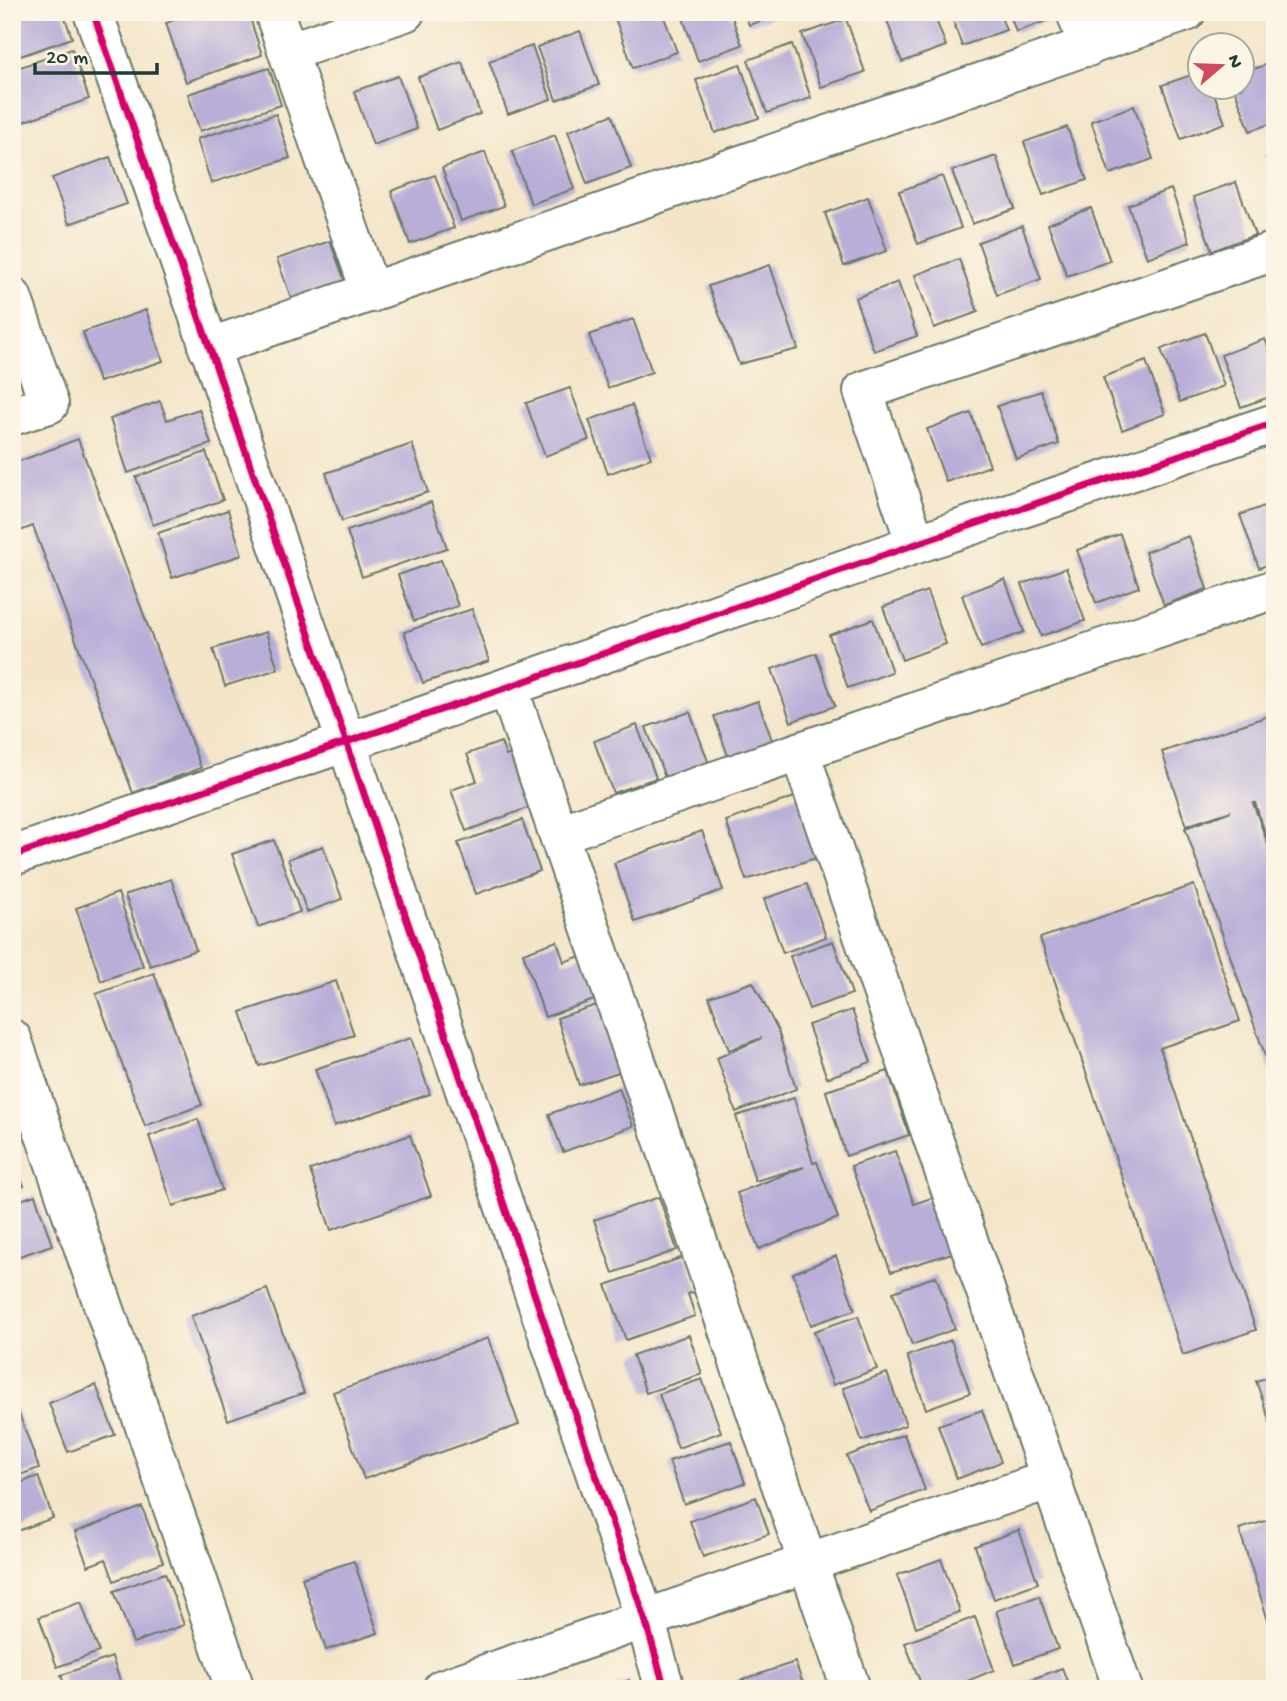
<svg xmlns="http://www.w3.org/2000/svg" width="1287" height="1701" font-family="'Gochi Hand',sans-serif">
<rect width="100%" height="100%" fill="#fcf5e5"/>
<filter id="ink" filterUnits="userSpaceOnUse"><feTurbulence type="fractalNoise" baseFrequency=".0143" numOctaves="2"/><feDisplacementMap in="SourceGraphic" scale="14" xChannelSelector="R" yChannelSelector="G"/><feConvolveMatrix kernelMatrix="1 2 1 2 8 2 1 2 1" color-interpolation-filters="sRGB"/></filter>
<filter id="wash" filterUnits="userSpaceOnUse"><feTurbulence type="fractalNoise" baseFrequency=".00686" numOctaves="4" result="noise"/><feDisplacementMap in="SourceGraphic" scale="28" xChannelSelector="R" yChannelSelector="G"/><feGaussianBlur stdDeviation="1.57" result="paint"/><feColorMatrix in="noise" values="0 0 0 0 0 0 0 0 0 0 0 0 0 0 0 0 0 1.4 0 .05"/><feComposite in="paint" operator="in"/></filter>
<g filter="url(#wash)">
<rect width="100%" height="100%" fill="#f4e5c9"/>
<g id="blocks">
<g fill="#b8aed8" fill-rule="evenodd">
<polygon points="12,12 63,12 72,38 12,59"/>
<polygon points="197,12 248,12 262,55 186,82 166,23"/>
<polygon points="621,12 662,12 677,52 633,68 614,15"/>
<polygon points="681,12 730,12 742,45 698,61"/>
<polygon points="744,12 784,12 784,13 749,25"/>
<polygon points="884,12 933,12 946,46 902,62"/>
<polygon points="950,12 999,12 1006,30 962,46"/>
<polygon points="1009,12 1058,12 1059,16 1016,32"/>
<polygon points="846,19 865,72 821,87 802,34"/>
<polygon points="580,31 599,85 556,100 537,47"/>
<polygon points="792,44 811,98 767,113 748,60"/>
<polygon points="532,46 551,99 508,114 489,61"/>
<polygon points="72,49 89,99 22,122 12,92 12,70"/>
<polygon points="462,62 480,114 437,130 418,77"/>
<polygon points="1274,62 1275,122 1250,131 1234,88 1242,88 1242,73"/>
<polygon points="740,64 759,118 715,133 696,80"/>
<polygon points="269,68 281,105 200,131 188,94"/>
<polygon points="1200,72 1200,88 1212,88 1225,123 1181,139 1162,85"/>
<polygon points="398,76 417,129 373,145 354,91"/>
<polygon points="1134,106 1153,159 1110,174 1091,121"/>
<polygon points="276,114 290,158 211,183 197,139"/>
<polygon points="612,115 631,168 587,184 568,131"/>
<polygon points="1067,127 1087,180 1043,195 1024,142"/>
<polygon points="555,135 574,189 531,204 512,151"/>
<polygon points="485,152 504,206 461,221 442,168"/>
<polygon points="1275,155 1275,183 1274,183 1266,158"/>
<polygon points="996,156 1015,209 972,224 952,171"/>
<polygon points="110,157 127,204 69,224 52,178"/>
<polygon points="435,175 454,228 410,244 391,191"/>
<polygon points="942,176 961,228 918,244 899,191"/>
<polygon points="1236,182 1255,235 1212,251 1193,197"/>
<polygon points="1171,189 1190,242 1147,258 1128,205"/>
<polygon points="868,197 887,251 844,266 825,213"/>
<polygon points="1091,208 1110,261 1067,276 1048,224"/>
<polygon points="1022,226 1041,279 997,295 978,242"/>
<polygon points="330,241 346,284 293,303 277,259"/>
<polygon points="959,259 978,312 934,328 915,275"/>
<polygon points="770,265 798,349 739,364 708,286"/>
<polygon points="898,282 917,336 874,351 855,298"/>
<polygon points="146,310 163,361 99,382 83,332"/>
<polygon points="633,319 652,372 608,388 589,335"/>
<polygon points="1205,333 1224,386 1180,402 1161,349"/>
<polygon points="1265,339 1275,365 1275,395 1241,407 1221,355"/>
<polygon points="1146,361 1165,414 1122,430 1103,377"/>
<polygon points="570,388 589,440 545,456 526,403"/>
<polygon points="1041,391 1059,444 1016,459 997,406"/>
<polygon points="160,401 167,420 199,409 211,444 128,473 110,419"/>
<polygon points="632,405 651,458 608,474 589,420"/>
<polygon points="971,413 990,466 946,482 927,429"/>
<polygon points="78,439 201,768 133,793 33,526 12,534 12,464"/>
<polygon points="412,444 428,492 342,521 326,473"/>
<polygon points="206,452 223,500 153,525 136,477"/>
<polygon points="431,502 447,548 362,577 347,531"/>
<polygon points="1275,502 1275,562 1259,568 1240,515"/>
<polygon points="228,510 242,555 172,578 158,533"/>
<polygon points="1120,534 1139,587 1096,603 1077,550"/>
<polygon points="1189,536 1207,589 1164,605 1145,552"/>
<polygon points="441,560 458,606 414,621 398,575"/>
<polygon points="1066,568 1085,621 1041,636 1022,584"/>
<polygon points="1005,579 1024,632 981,648 962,595"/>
<polygon points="927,591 946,644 902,660 883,607"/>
<polygon points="472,609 489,661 423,683 404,632"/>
<polygon points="873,619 892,672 848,688 829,635"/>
<polygon points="266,632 278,669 225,686 213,649"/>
<polygon points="816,653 835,706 791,722 772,669"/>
<polygon points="758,701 777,754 733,770 714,716"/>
<polygon points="690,712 709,764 666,780 646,727"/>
<path d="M1274,714L1275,717L1274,1081L1185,828L1231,811L1186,826L1162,752ZM1253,803H1255L1270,847H1269Z"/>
<polygon points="637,725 656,778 613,793 594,741"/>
<polygon points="501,742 506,756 522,750 541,803 466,831 451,790 477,781 467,754"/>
<polygon points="800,795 819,857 746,880 726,821"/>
<polygon points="522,820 540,871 476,894 458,843"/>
<polygon points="702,831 723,890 635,922 614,863"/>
<polygon points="274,840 300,912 258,927 232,854"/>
<polygon points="323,846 342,899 307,912 288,859"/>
<polygon points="171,879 196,950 150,966 125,895"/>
<polygon points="807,884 826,937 783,953 764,899"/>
<polygon points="1194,885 1240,1021 1160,1048 1256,1330 1183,1355 1040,938"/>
<polygon points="118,893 143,966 101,981 76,908"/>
<polygon points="557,941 564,962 586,954 600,998 545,1017 523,953"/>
<polygon points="833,941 852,994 809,1009 790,956"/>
<polygon points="154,973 202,1105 145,1126 96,994"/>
<polygon points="336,981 354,1035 259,1066 241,1012"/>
<polygon points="753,982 778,1031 796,1089 736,1112 717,1058 762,1038 729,1050 709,997"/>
<polygon points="612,1000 634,1067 579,1085 557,1018"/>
<polygon points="852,1010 871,1062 827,1078 808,1025"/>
<polygon points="411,1038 430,1094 334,1126 315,1069"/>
<polygon points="888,1071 909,1135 846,1156 826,1091"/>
<polygon points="12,1084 33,1117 12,1126"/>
<polygon points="619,1088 633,1126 563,1152 549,1114"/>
<polygon points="794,1098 813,1163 817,1162 838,1218 759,1249 737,1193 804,1167 755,1181 736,1116"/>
<polygon points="198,1119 222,1190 173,1206 149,1136"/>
<polygon points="410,1135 431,1196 331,1230 310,1170"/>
<polygon points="895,1151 914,1204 934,1197 952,1253 891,1272 851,1166"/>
<polygon points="12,1158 24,1186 12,1191"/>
<polygon points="35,1195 52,1245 14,1258 12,1203"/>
<polygon points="659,1197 677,1250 613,1273 594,1220"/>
<polygon points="686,1256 699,1291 688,1294 695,1316 626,1340 606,1285"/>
<polygon points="836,1256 855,1310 811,1325 793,1273"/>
<polygon points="936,1276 955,1329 912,1345 893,1292"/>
<polygon points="267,1289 304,1393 228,1420 191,1316"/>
<polygon points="858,1316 877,1369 833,1385 814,1331"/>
<polygon points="689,1335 702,1374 646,1393 633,1355"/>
<polygon points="488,1338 519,1425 364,1479 333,1392"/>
<polygon points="951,1340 970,1393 926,1409 907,1356"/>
<polygon points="887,1373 906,1425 862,1441 843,1388"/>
<polygon points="1275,1375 1275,1434 1274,1434 1256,1381"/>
<polygon points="702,1379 721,1432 678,1448 659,1394"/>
<polygon points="96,1385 115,1435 68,1452 49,1403"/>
<polygon points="982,1410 1001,1462 957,1479 938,1425"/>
<polygon points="18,1411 39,1468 12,1478 12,1414"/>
<polygon points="904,1434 925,1490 869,1511 847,1456"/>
<polygon points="731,1441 745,1483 684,1504 669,1461"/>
<polygon points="38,1476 53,1518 12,1533 12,1486"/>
<polygon points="756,1497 769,1534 703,1557 690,1521"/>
<polygon points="142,1507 163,1562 114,1581 106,1559 88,1566 75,1532"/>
<polygon points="1275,1518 1275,1639 1274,1639 1239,1529"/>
<polygon points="1019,1530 1038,1583 994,1599 975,1546"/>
<polygon points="941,1559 960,1612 916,1627 897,1575"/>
<polygon points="354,1561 378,1633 326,1650 302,1578"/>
<polygon points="165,1573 184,1625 133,1643 114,1591"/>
<polygon points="1039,1596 1058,1649 1015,1664 996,1611"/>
<polygon points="81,1602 99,1652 57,1667 39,1617"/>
<polygon points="975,1617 994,1670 948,1689 923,1689 905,1643"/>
<polygon points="112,1657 123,1689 66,1689 61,1675"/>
<polygon points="795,1662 805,1689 732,1689 730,1684"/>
<polygon points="1062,1668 1070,1689 1020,1689 1019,1684"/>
<polygon points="629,1680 633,1689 609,1689"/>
</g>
</g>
</g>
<g filter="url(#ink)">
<use href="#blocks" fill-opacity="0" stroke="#6a7868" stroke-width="2"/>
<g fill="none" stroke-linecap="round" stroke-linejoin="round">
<g stroke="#6a7868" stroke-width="42">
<g id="minor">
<polyline points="93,12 346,741 645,1619 665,1689"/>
<polyline points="274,12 371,293"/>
<polyline points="1076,12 1088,47"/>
<polyline points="288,52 405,12"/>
<polyline points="12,297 49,404 12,416"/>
<polyline points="208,348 1186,12"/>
<polyline points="916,544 863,391 1275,251"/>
<polyline points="508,687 851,1689"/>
<polyline points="800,753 1123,1689"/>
<polyline points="559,834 1275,589"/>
<polyline points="12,856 508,687 916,544 1275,423"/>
<polyline points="12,1039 235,1689"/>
<polyline points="442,1689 1051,1479"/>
</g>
</g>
<use href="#minor" stroke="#fff" stroke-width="38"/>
<g stroke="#fcf5e5" stroke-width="11">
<g id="cycleway">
<polyline points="93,12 346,741 645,1619 665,1689"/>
<polyline points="12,856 508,687 916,544 1275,423"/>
</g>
</g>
<use href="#cycleway" stroke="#d6006c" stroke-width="7"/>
</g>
</g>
<rect width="1287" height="1701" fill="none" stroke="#fcf5e5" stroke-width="42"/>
<g transform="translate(1221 66) rotate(71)"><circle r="33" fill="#fcf5e5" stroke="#a4ab9e" stroke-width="2"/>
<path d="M0-5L12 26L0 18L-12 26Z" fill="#d1495b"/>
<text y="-10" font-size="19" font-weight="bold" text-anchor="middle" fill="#1f3d34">N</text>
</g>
<path d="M35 63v10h122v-10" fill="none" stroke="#1f3d34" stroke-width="3.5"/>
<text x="46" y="63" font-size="21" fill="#1f3d34" stroke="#fcf5e5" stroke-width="5" paint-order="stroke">20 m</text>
</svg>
